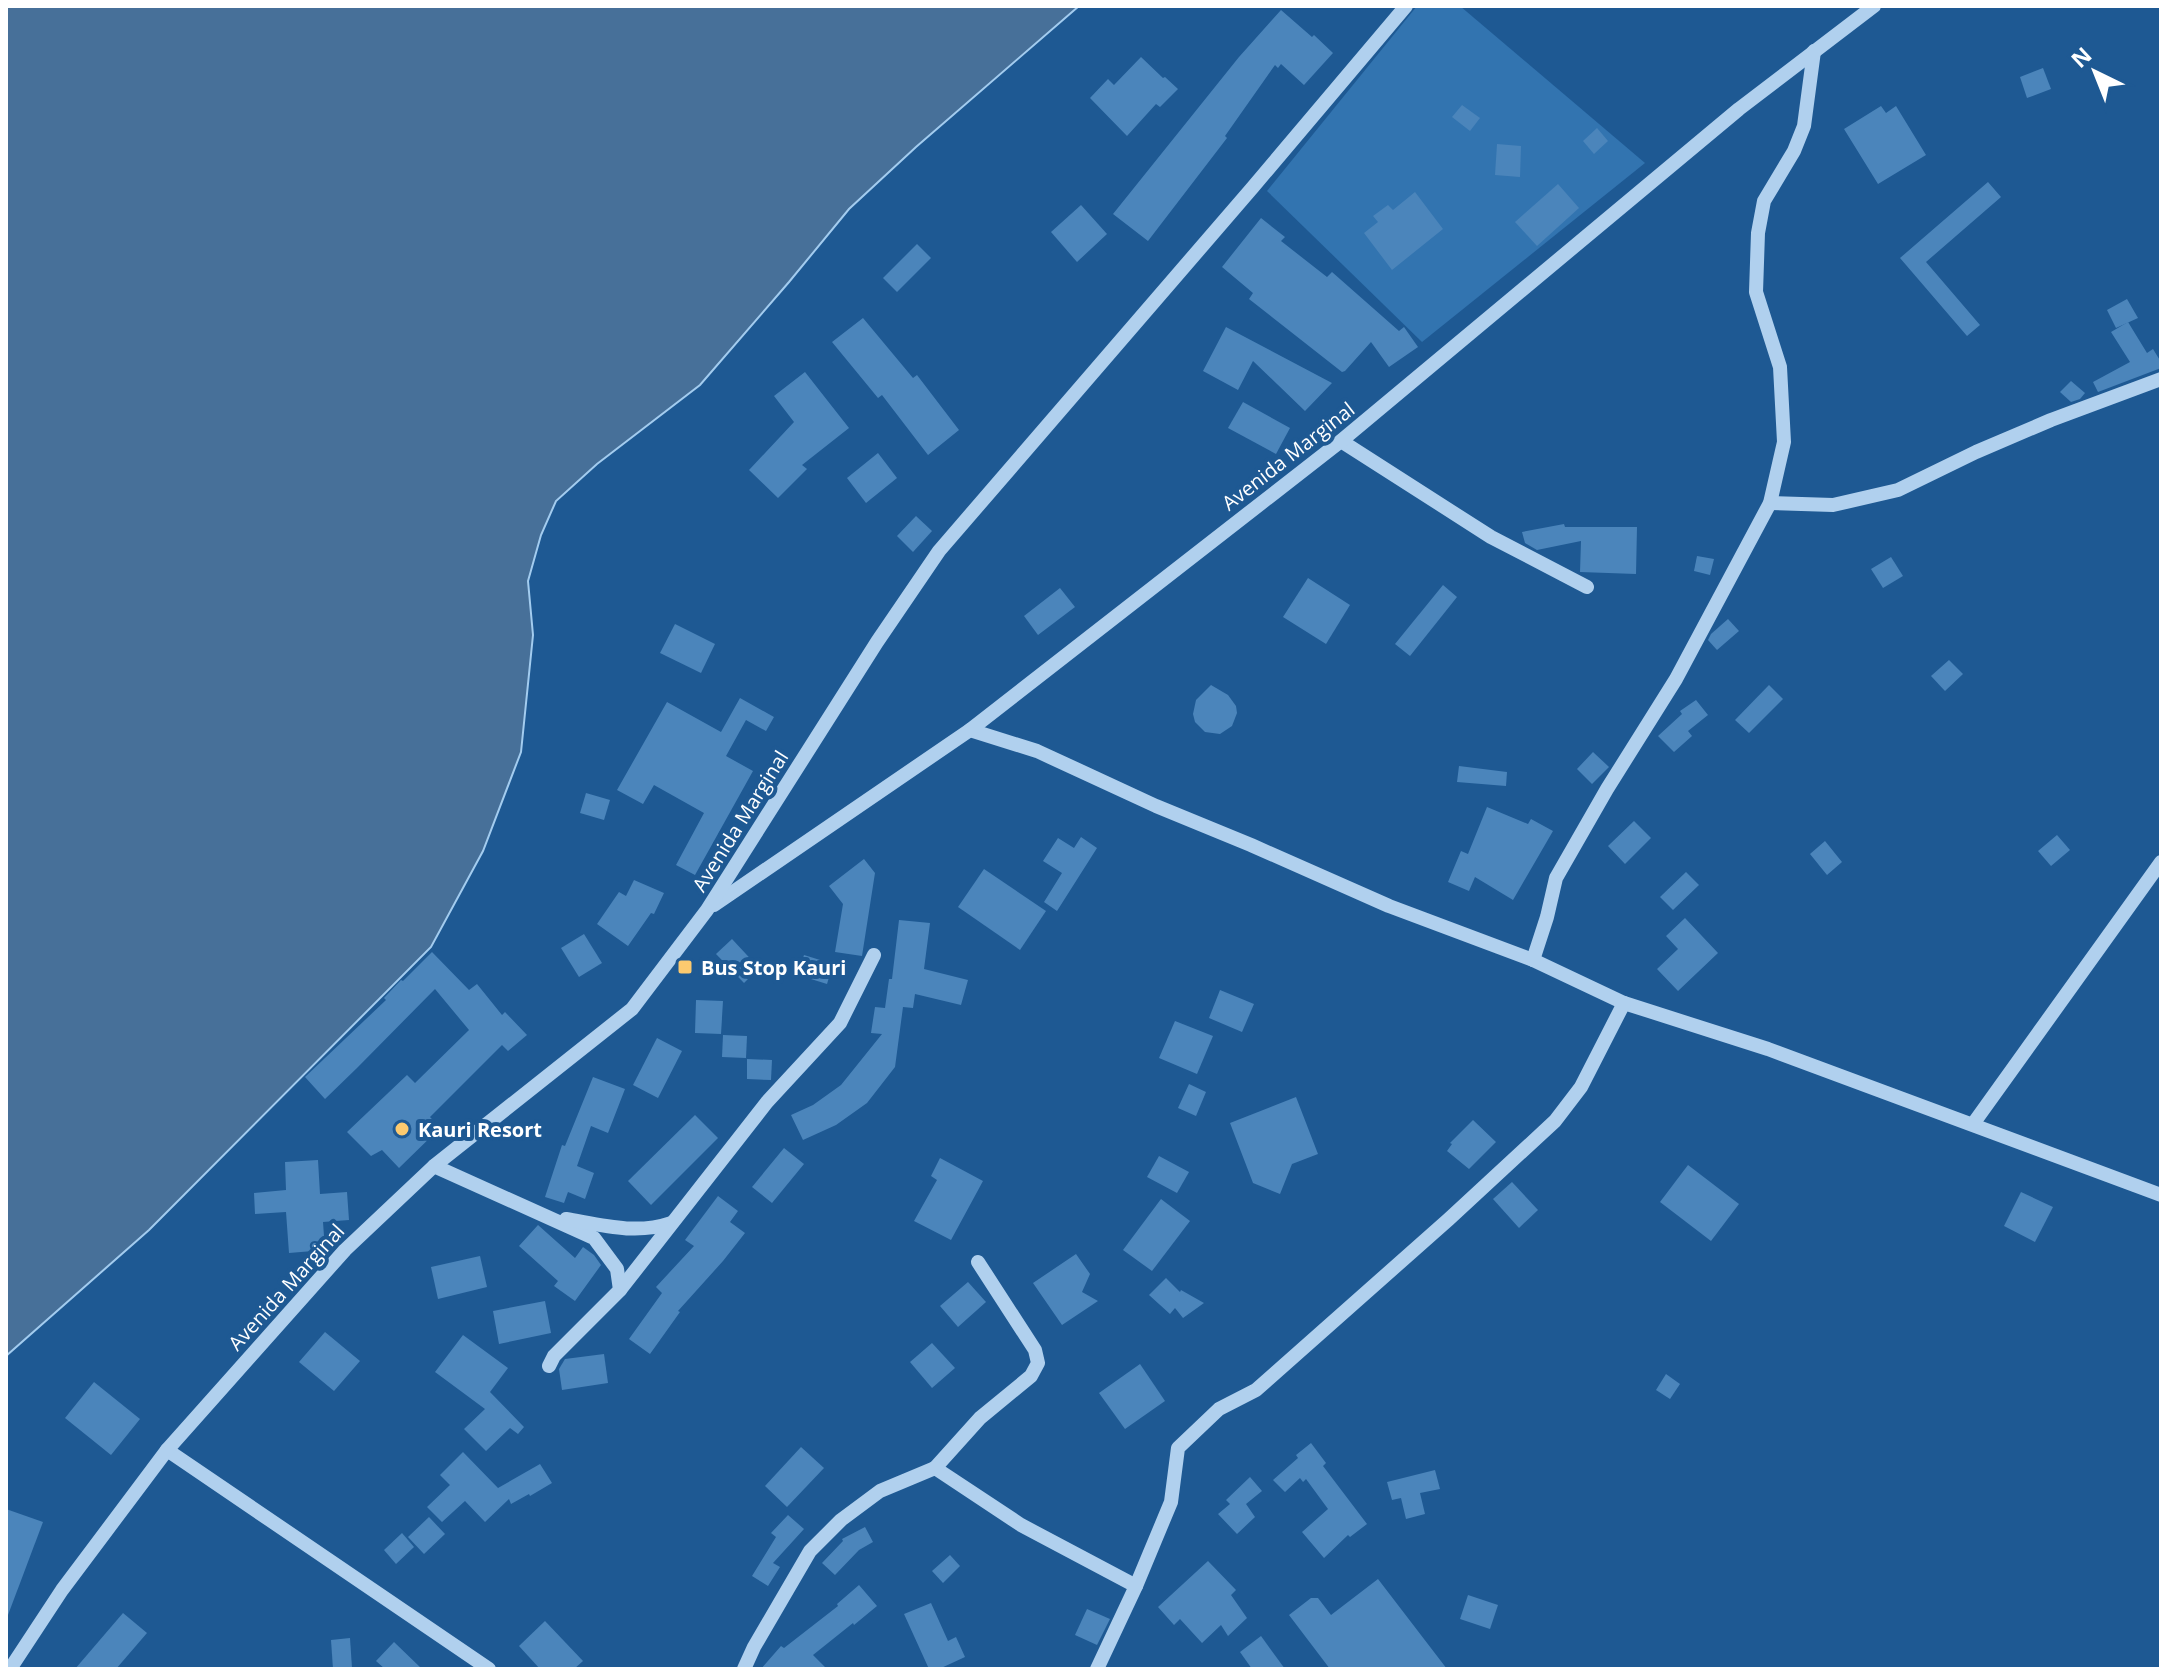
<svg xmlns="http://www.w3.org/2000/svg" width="2167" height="1675" font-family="'Open Sans',sans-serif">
<rect width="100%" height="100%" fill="#1e5993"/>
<polygon fill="#3274b0" points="1417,6 1460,6 1645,163 1422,342 1267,191"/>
<polygon fill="#477099" stroke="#a3ccef" stroke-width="2" points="6,6 1079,6 916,147 849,209 789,282 700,385 597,464 556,501 541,535 528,581 533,635 521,752 483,851 431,947 149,1230 6,1356"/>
<g fill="#4b85bb">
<polygon points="1281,10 1312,37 1314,35 1333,53 1304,85 1281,64 1278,68 1275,65 1225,136 1227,138 1148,241 1113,214 1239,57"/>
<polygon points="1141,57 1163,78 1165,77 1178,89 1160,107 1156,104 1127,136 1090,98 1108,79 1114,85"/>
<polygon points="2043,68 2051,89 2027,98 2020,77"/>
<polygon points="1462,105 1480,118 1470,131 1452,117"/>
<polygon points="1881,106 1886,113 1896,106 1926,155 1878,184 1844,129"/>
<polygon points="1597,128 1608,141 1594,154 1583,141"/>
<polygon points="1497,144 1521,146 1520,177 1495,175"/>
<polygon points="1988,182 2001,197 1926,262 1980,325 1967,336 1900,258"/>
<polygon points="1558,184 1579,208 1537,246 1515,222"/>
<polygon points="1415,192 1443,229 1392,270 1364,233 1378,222 1373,216 1388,205 1393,210"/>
<polygon points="1081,205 1107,234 1077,262 1051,232"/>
<polygon points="1261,218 1285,237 1281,241 1327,277 1332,272 1399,331 1404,327 1418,347 1389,367 1371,342 1345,371 1342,372 1249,299 1253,293 1222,267"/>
<polygon points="917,244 931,258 897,292 883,278"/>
<polygon points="2127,299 2138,318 2116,328 2107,310"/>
<polygon points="863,318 913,378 917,375 959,430 928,455 882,395 878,398 832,342"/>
<polygon points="2128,322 2147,353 2153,349 2161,362 2161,368 2098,392 2093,382 2130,362 2111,332"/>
<polygon points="1226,327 1332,383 1305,411 1253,361 1238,390 1203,371"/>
<polygon points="805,372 849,428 802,465 807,469 778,498 749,470 794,422 774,396"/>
<polygon points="2071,381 2085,393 2080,399 2071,402 2060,392"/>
<polygon points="1243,402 1290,428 1276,454 1228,428"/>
<polygon points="878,453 897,478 866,503 847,478"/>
<polygon points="916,516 932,531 913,552 897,536"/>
<polygon points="1564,524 1565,527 1637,527 1636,574 1580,572 1581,541 1537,550 1525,543 1522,532"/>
<polygon points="1697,556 1714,559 1710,575 1694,571"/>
<polygon points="1891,557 1903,576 1883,588 1871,569"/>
<polygon points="1308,578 1350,605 1326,644 1283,617"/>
<polygon points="1443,585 1457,597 1410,656 1395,644"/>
<polygon points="1060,588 1075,607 1038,635 1024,616"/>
<polygon points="1728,619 1739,631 1717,650 1708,640 1711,634"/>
<polygon points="675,624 715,644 701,673 660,653"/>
<polygon points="1949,660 1963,674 1945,691 1931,676"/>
<polygon points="1211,685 1228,695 1236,706 1237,713 1232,726 1220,734 1205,732 1195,722 1193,714 1196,700"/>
<polygon points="1769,685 1783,699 1749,733 1735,720"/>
<polygon points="740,698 774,717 766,731 746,720 726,756 753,771 695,875 676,865 704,813 654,785 643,804 617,790 667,702 721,732"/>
<polygon points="1696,700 1708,715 1688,731 1692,736 1674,752 1658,736 1682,714 1680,711"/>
<polygon points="1593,752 1609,767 1592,784 1577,769"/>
<polygon points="1459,766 1507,772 1506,786 1457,782"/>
<polygon points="586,793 610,800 604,820 580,813"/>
<polygon points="1487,807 1528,824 1531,819 1553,831 1513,900 1475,877 1469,891 1448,882 1461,851 1468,854"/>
<polygon points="1634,821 1651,838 1625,864 1608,846"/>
<polygon points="2057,835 2070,850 2051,866 2038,851"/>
<polygon points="1081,837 1097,848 1057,911 1044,902 1062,873 1043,861 1058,838 1074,848"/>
<polygon points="1825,841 1842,862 1827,875 1810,854"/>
<polygon points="864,859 875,873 862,956 835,952 843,904 829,886"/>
<polygon points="984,869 1046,911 1020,950 958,907"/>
<polygon points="1686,872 1699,885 1673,910 1660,897"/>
<polygon points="634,880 664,893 654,914 651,913 628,946 597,924 619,892 626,896"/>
<polygon points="1685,918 1718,953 1678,991 1657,969 1678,949 1666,936"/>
<polygon points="899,920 930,923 924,969 968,980 961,1005 915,994 913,1008 903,1007 895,1067 867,1103 836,1125 803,1140 791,1115 813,1105 841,1085 882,1034 871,1033 875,1007 885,1008 889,979 892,979"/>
<polygon points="584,934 602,963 579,977 561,948"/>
<polygon points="732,939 759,968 744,983 716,954"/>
<polygon points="432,952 469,990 477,984 502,1015 505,1012 527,1035 508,1051 502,1045 430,1117 440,1128 399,1168 382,1150 371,1156 347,1132 407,1075 415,1083 469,1030 435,989 357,1068 325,1099 305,1077 386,1000 384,998 401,980 403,981"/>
<polygon points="804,955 833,964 827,984 798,975"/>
<polygon points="1220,990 1254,1004 1242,1032 1209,1018"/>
<polygon points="696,1000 723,1001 721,1034 695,1033"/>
<polygon points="1175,1021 1213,1036 1197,1074 1159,1058"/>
<polygon points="723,1035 747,1036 746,1058 722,1057"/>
<polygon points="657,1038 682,1051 658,1098 633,1085"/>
<polygon points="747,1059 772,1060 771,1080 747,1079"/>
<polygon points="593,1077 625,1089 608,1133 591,1126 577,1166 594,1173 585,1199 568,1192 564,1203 545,1197 562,1145 565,1146"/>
<polygon points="1189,1084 1206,1092 1196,1116 1178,1108"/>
<polygon points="1296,1097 1318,1154 1292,1164 1280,1194 1253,1183 1230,1123"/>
<polygon points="695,1115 718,1138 651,1205 628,1181"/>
<polygon points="1473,1120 1496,1142 1469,1169 1447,1151 1452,1144 1450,1143"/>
<polygon points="784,1148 804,1164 772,1203 752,1187"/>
<polygon points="1159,1156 1189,1172 1177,1193 1147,1177"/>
<polygon points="940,1158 983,1181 951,1240 914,1221 937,1180 931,1176"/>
<polygon points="318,1160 320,1194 347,1192 349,1220 323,1222 325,1250 289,1253 286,1212 255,1214 254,1193 286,1190 285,1162"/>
<polygon points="1688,1165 1739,1204 1711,1241 1660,1202"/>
<polygon points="1512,1182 1538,1210 1519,1228 1493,1199"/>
<polygon points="2021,1192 2053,1207 2035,1242 2004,1226"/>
<polygon points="718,1196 738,1211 730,1222 745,1233 723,1261 678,1311 680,1312 650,1354 629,1339 662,1293 656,1287 694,1246 685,1240"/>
<polygon points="1161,1199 1190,1221 1152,1271 1123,1250"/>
<polygon points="538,1225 575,1258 583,1247 594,1255 601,1265 575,1301 554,1286 558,1281 519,1246"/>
<polygon points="1076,1254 1090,1274 1082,1292 1098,1301 1062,1325 1033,1283"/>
<polygon points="480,1256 487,1287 438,1299 431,1267"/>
<polygon points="1166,1278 1180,1292 1181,1290 1204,1303 1183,1318 1175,1308 1170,1314 1149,1295"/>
<polygon points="968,1282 986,1302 958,1327 940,1306"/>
<polygon points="545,1301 551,1333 499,1344 493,1311"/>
<polygon points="325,1332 360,1361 334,1391 299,1362"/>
<polygon points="463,1335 508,1368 490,1392 524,1427 518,1434 510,1428 486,1451 464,1429 485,1409 435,1372"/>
<polygon points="932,1343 955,1368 932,1388 910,1362"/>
<polygon points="604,1354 608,1383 562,1390 559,1369 565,1359"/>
<polygon points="1140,1364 1165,1401 1125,1429 1099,1393"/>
<polygon points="1666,1374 1680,1384 1670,1399 1656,1390"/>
<polygon points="94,1382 140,1419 111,1455 65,1418"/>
<polygon points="1311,1443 1326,1463 1323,1466 1367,1524 1350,1537 1348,1535 1324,1558 1302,1532 1328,1509 1306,1479 1303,1482 1300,1478 1285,1492 1273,1480 1298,1458 1296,1455"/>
<polygon points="801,1447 824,1468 787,1507 765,1486"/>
<polygon points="463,1452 498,1488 540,1464 552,1483 530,1496 529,1494 511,1504 509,1499 485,1522 465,1501 442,1522 427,1507 450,1485 440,1475"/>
<polygon points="1435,1470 1440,1489 1420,1493 1425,1514 1406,1519 1401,1498 1392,1500 1387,1482"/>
<polygon points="1250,1477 1262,1491 1246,1504 1255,1517 1237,1534 1218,1514 1230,1504 1226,1500"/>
<polygon points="6,1509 43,1522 8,1615 6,1615"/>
<polygon points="788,1515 804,1529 773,1563 780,1567 768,1586 752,1576 776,1537 771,1533"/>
<polygon points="429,1517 445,1534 424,1554 408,1537"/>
<polygon points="865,1527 873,1542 859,1550 835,1575 822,1563 843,1541 842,1539"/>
<polygon points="402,1533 414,1547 396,1564 384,1550"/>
<polygon points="950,1555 960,1566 943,1583 932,1571"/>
<polygon points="1208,1561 1236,1590 1231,1595 1247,1618 1228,1636 1221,1625 1202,1643 1180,1619 1174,1625 1158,1607"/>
<polygon points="1378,1579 1447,1669 1330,1669 1289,1615 1311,1598 1318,1598 1331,1615"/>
<polygon points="859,1585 877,1606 854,1625 853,1623 813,1655 827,1669 761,1669 781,1646 784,1648 838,1606 837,1604"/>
<polygon points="1468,1595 1498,1605 1490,1629 1460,1619"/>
<polygon points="931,1603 948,1641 956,1637 965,1657 939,1669 929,1669 904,1614"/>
<polygon points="1087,1609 1110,1619 1097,1645 1075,1635"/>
<polygon points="123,1613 147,1633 116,1669 75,1669"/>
<polygon points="545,1621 583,1661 574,1669 540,1669 519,1646"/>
<polygon points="1261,1636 1285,1669 1252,1669 1240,1652"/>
<polygon points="350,1638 352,1668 333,1669 331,1640"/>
<polygon points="394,1642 422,1669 385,1669 376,1661"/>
</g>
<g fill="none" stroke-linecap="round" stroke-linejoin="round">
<g stroke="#b0d0ee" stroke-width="14">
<polyline points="1341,441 1491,537 1587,587"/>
<polyline points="1770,503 1833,505 1898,490 1976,452 2051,420 2161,379"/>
<polyline points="970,730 1037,751 1156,806 1251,845 1389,906 1533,960 1624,1003 1768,1049 2161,1195"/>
<polyline points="714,905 970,730 1341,441 1739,109 1874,6"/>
<polyline points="1533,960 1547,917 1556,878 1607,789 1676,679 1770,503 1784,442 1780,367 1756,292 1758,233 1764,201 1794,151 1804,126 1814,51"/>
<polyline points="1973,1124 2161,862"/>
<polyline points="434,1166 594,1238 617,1269 620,1290 554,1356 549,1366"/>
<path d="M566,1219C601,1225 636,1235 671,1223"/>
<polyline points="620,1290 767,1102 840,1023 874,955"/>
<polyline points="167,1450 489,1669"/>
<polyline points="935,1468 980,1418 1031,1376 1038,1363 1035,1350 978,1262"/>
<polyline points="10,1669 62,1590 167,1450 345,1250 434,1166 632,1009 707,910 877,642 939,551 1253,187 1406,6"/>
<polyline points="744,1669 754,1647 810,1551 841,1520 880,1491 935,1468 1021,1525 1136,1586"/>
<polyline points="1097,1669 1136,1586 1171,1502 1178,1448 1219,1409 1256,1390 1449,1219 1555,1121 1581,1087 1624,1003"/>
</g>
</g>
<g fill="#fcca6f" stroke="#1e5993" stroke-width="3">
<rect x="677" y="959" width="16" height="16" rx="4"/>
<circle cx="402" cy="1129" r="8"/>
</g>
<g text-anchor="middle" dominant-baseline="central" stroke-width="8" stroke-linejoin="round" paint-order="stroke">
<g font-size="20" fill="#fff" stroke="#1e5993">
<text transform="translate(1288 456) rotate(-38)">Avenida Marginal</text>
<text transform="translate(740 821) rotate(-58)">Avenida Marginal</text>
<text transform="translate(286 1287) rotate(-48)">Avenida Marginal</text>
</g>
<g font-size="20" font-weight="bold" fill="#fff" stroke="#1e5993" text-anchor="start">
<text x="701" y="967">Bus Stop Kauri</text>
<text x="418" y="1129">Kauri Resort</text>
</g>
</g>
<rect width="2167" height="1675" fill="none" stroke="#ffffff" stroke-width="16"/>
<g transform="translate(2095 72) rotate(317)" stroke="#1e5993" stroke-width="6" paint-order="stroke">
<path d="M0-6L14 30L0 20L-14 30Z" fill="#ffffff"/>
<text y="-12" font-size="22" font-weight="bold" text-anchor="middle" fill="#ffffff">N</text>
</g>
</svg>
